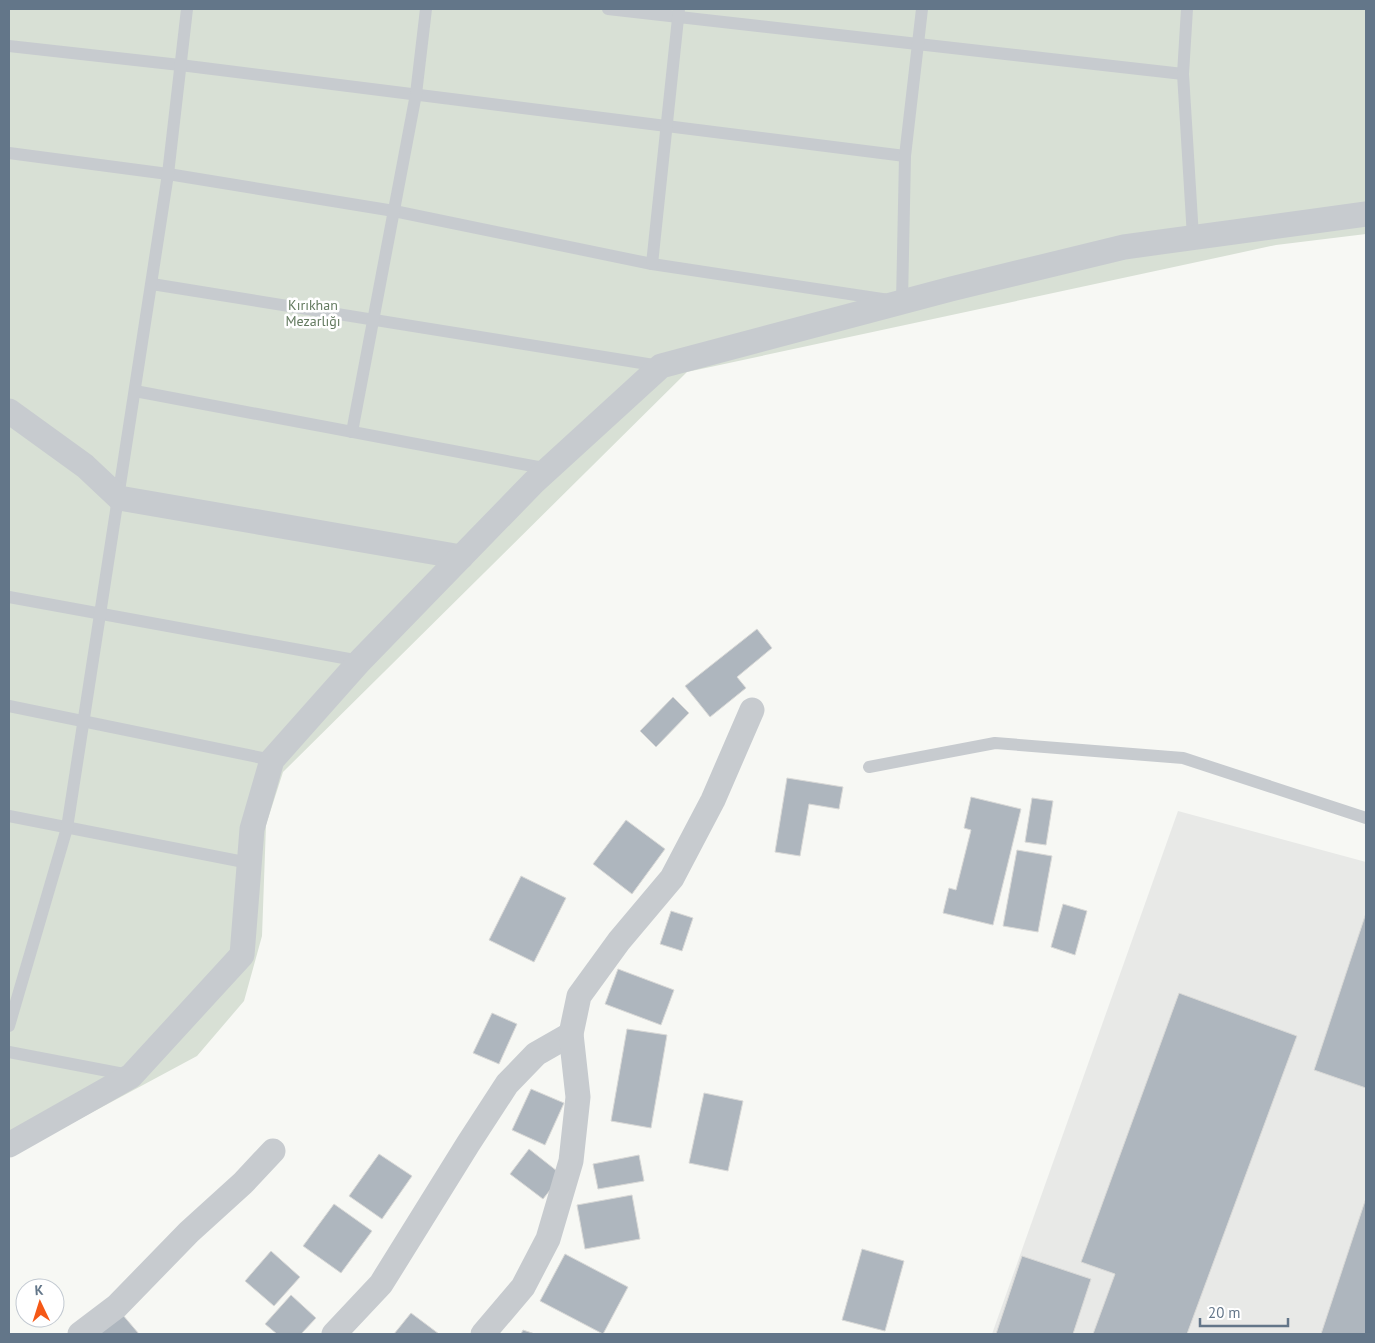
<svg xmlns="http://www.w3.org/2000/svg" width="1375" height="1343" font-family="'PT Sans',sans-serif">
<rect width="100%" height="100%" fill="#f7f8f4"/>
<polygon fill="#e8e9e7" points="1178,811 1366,862 1366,1334 992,1334"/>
<polygon fill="#d8e0d5" points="9,9 1366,9 1366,234 1276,245 687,372 283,772 266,825 262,936 244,1001 197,1056 9,1157"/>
<g fill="#aeb6be" stroke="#d9d9d7">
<polygon points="757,629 772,648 737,677 746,688 710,717 685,686"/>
<polygon points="673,697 689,713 656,747 640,731"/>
<polygon points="787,778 843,787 839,809 809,804 800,856 775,852"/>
<polygon points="971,797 1021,809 993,925 943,913 949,888 956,890 971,830 964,828"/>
<polygon points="1032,798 1053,801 1046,845 1025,842"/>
<polygon points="626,820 665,849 632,894 593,864"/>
<polygon points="1017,850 1052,856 1038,932 1003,926"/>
<polygon points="521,876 566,898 534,962 489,940"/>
<polygon points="1063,904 1087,911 1075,955 1051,947"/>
<polygon points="671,911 693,918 682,951 660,944"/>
<polygon points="1366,913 1366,1088 1314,1070"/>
<polygon points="618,969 674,990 661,1025 605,1004"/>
<polygon points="1179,993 1297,1036 1187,1334 1093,1334 1115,1274 1081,1262"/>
<polygon points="492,1013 517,1024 499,1064 473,1053"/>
<polygon points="627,1029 667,1035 651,1128 611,1121"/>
<polygon points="531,1089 564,1103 545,1145 512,1130"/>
<polygon points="704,1093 743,1101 728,1171 689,1163"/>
<polygon points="529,1149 562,1175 543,1199 510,1174"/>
<polygon points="379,1154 412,1176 382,1219 349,1196"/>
<polygon points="639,1155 644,1181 598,1189 593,1164"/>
<polygon points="632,1195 640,1239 585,1249 577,1205"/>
<polygon points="1366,1198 1366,1334 1321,1334"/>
<polygon points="334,1204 372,1231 341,1273 303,1246"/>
<polygon points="862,1249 904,1261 885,1331 842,1320"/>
<polygon points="271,1251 300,1277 274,1306 245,1281"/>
<polygon points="565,1254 628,1287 603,1334 540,1301"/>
<polygon points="1022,1256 1091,1279 1073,1334 996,1334"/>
<polygon points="291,1295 316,1318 301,1334 277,1334 265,1324"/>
<polygon points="411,1313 439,1334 394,1334"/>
<polygon points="122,1314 139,1334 97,1334"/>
<polygon points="523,1330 535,1334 521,1334"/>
</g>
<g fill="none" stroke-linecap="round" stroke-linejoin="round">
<g stroke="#c7cbcf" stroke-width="12">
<polyline points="608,9 1183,74"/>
<polyline points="1187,9 1183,74 1193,237"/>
<polyline points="9,46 180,65 905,156"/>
<polyline points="9,153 168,174 394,211 652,264 902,302 905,156 922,9"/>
<polyline points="652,264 679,9"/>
<polyline points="152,284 660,366"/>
<polyline points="135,391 549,469"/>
<polyline points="352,432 416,94 426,9"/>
<polyline points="9,597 360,661"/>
<polyline points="9,706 272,760"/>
<polyline points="869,767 995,743 1183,758 1366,818"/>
<polyline points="9,816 249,863"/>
<polyline points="9,1026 67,828 168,174 187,9"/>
<polyline points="9,1052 129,1075"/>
</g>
<g stroke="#c7cbcf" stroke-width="25">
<polyline points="9,411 85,466 119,498 461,557"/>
<polyline points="9,1145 131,1076 242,955 252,829 272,760 360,661 534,482 661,366 951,289 1124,247 1366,214"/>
<polyline points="80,1334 117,1306 189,1232 243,1183 273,1151"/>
<polyline points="334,1334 381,1284 468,1144 507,1084 536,1054 571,1034"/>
<polyline points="483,1334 523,1287 548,1239 571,1161 578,1097 571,1034 579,996 619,941 672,878 713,800 752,710"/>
</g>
</g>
<g text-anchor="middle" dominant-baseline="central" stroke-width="5" stroke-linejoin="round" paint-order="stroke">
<g font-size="14" fill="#637a5f" stroke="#fff">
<text x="313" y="305">Kırıkhan<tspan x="313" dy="16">Mezarlığı</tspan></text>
</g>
</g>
<rect width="1375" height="1343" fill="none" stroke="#637689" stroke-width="20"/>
<g transform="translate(40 1303) rotate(356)"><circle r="24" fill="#ffffff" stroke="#c1c8d0"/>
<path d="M0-4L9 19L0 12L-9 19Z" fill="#f55816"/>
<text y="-8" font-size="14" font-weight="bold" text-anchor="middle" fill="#637689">K</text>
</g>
<path d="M1200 1318v8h88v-8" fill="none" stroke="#637689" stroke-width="2.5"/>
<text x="1208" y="1318" font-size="15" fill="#637689" stroke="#ffffff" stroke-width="4" paint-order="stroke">20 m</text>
</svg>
